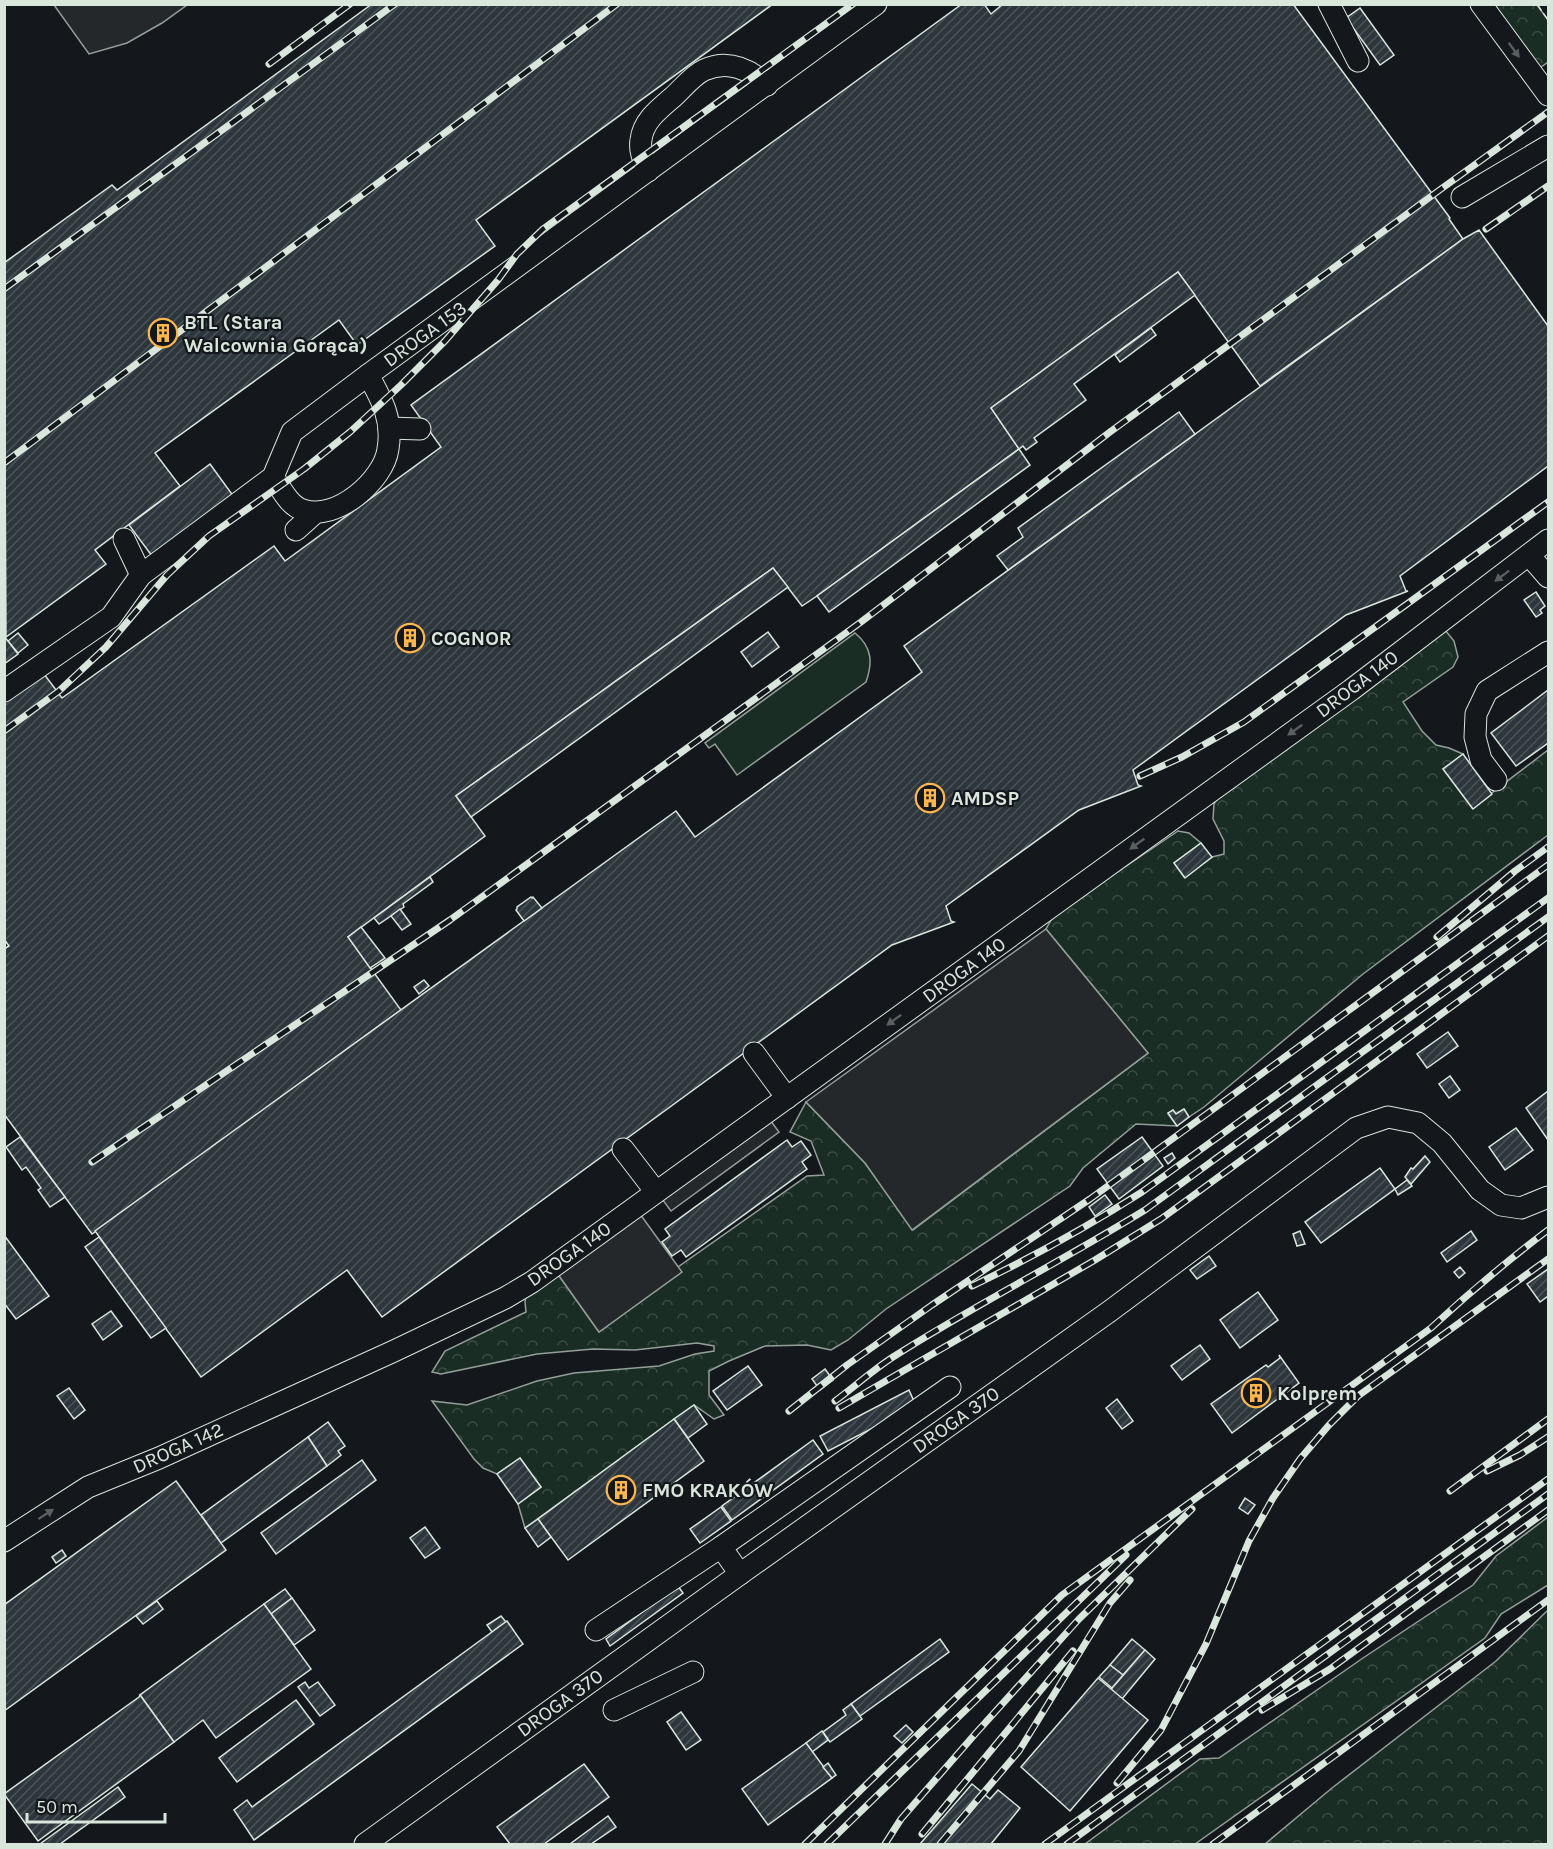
<svg xmlns="http://www.w3.org/2000/svg" width="1553" height="1849" font-family="Karla,sans-serif">
<defs>
<pattern id="forest-crowns" width="20" height="18" patternUnits="userSpaceOnUse" patternTransform="scale(1.5)"><rect width="20" height="18" fill="#1a2d24"/><path d="M2 6a3 3 0 1 1 6 0M12 15a3 3 0 1 1 6 0" fill="none" stroke="#3b4b43"/></pattern>
<pattern id="building-hatch" width="6" height="6" patternUnits="userSpaceOnUse" patternTransform="scale(1.5)"><rect width="6" height="6" fill="#2c363c"/><path d="M-1 1l2-2M0 6l6-6M5 7l2-2" fill="none" stroke="#4a5358"/></pattern>
</defs>
<rect width="100%" height="100%" fill="#14181c"/>
<path fill="#1a2d24" stroke="#939e99" stroke-width="1.5" d="M855,633C872,647 873,662 866,682L737,775L715,744L709,748L705,743Z"/>
<g fill="url(#forest-crowns)" stroke="#939e99" stroke-width="1.5">
<polygon points="1495,5 1537,5 1548,20 1548,62 1541,67 1531,64"/>
<polygon points="1445,630 1454,641 1458,657 1453,667 1403,702 1422,731 1436,745 1449,748 1463,754 1443,769 1472,808 1548,750 1548,835 1363,974 1204,1107 1189,1117 1184,1109 1176,1114 1173,1110 1168,1114 1177,1126 1136,1124 1083,1168 1070,1186 886,1309 848,1340 831,1350 807,1345 765,1346 729,1361 709,1371 709,1395 724,1415 714,1419 694,1405 525,1528 518,1504 541,1487 520,1458 497,1474 483,1468 474,1459 432,1401 467,1405 537,1381 574,1373 659,1366 695,1354 714,1351 714,1346 697,1343 635,1350 593,1349 537,1354 441,1374 432,1372 445,1351 526,1312 525,1302 526,1294 557,1273 599,1332 681,1272 678,1267 807,1176 824,1175 811,1141 790,1132 806,1102 865,1163 913,1230 1148,1053 1046,929 1054,915 1178,831 1189,833 1201,843 1174,863 1184,877 1212,857 1224,854 1224,841 1213,819 1214,804 1222,791"/>
<polygon points="1548,1517 1548,1585 1501,1614 1485,1638 1195,1844 1085,1844 1200,1759 1219,1758 1363,1658 1473,1585 1496,1556"/>
<polygon points="1548,1610 1548,1844 1265,1844 1332,1788 1496,1661"/>
</g>
<g fill="#24282b" stroke="#939e99" stroke-width="1.5">
<polygon points="54,5 187,5 162,23 127,43 89,54"/>
<polygon points="1046,929 1148,1053 912,1230 865,1163 806,1102"/>
<polygon points="770,1120 779,1132 671,1211 662,1199"/>
<polygon points="640,1214 682,1272 599,1332 557,1273"/>
</g>
<g fill="url(#building-hatch)" stroke="#d8e6dc" stroke-width="1.5">
<polygon points="372,4 773,4 476,220 495,246 357,345 339,320 155,453 180,486 95,550 106,564 6,637 4,263 112,185 117,190"/>
<polygon points="962,4 984,4 991,14 1003,4 1293,4 1450,218 1449,219 1463,239 1260,386 1178,272 991,408 1019,449 817,596 802,606 773,568 456,796 485,836 348,937 401,1010 92,1234 4,1114 4,949 9,946 4,939 4,697 41,670 62,698 274,546 285,561 441,447 411,405"/>
<polygon points="1360,8 1394,55 1380,65 1346,18"/>
<polygon points="1479,230 1548,326 1548,466 1400,576 1406,591 1408,591 1346,615 1133,770 1138,785 1141,786 1079,810 946,906 951,921 954,922 892,945 382,1317 347,1270 201,1377 95,1231 676,811 695,837 922,672 904,646 1463,239"/>
<polygon points="1178,272 1195,295 1074,384 1086,400 1034,438 1037,442 1026,450 1023,446 1019,449 991,408"/>
<polygon points="1151,328 1156,335 1120,362 1115,355"/>
<polygon points="1179,412 1195,434 1008,570 997,556 1023,537 1018,528"/>
<polygon points="1019,449 1030,465 829,612 817,596"/>
<polygon points="210,464 234,497 152,556 129,525"/>
<polygon points="773,568 788,587 471,817 456,796"/>
<polygon points="1536,592 1545,606 1540,610 1542,613 1536,617 1524,600"/>
<polygon points="768,632 779,647 752,667 741,652"/>
<polygon points="18,633 28,645 18,653 8,641"/>
<polygon points="4,636 18,654 4,664"/>
<polygon points="1548,690 1548,743 1516,766 1491,733"/>
<polygon points="1463,754 1492,794 1473,809 1443,769"/>
<polygon points="1201,843 1212,857 1185,878 1174,863"/>
<polygon points="430,877 433,882 403,904 404,907 391,916 379,924 374,918"/>
<polygon points="531,897 532,898 533,897 542,908 524,921 516,910 517,909 517,907"/>
<polygon points="400,909 411,924 402,930 391,916"/>
<polygon points="361,927 385,958 370,968 348,937"/>
<polygon points="424,980 429,986 419,994 414,987"/>
<polygon points="1448,1032 1458,1046 1427,1068 1417,1054"/>
<polygon points="1450,1076 1460,1090 1449,1098 1439,1084"/>
<polygon points="1548,1091 1548,1140 1526,1108"/>
<polygon points="1184,1109 1189,1117 1177,1126 1168,1113 1173,1110 1176,1114"/>
<polygon points="1516,1128 1533,1150 1505,1170 1489,1147"/>
<polygon points="20,1137 65,1197 50,1207 38,1190 41,1188 26,1167 22,1170 6,1147"/>
<polygon points="1142,1137 1163,1166 1119,1199 1097,1169"/>
<polygon points="787,1140 792,1147 801,1141 811,1155 802,1162 807,1169 686,1257 681,1250 672,1256 662,1242 670,1236 665,1229"/>
<polygon points="1172,1153 1175,1158 1168,1164 1164,1158"/>
<polygon points="1425,1156 1430,1162 1411,1184 1405,1177 1411,1168 1413,1169"/>
<polygon points="1380,1168 1395,1189 1321,1243 1305,1222"/>
<polygon points="1407,1180 1412,1186 1398,1195 1395,1189"/>
<polygon points="1105,1195 1112,1204 1095,1216 1089,1207"/>
<polygon points="1300,1231 1305,1244 1297,1246 1293,1234"/>
<polygon points="1471,1231 1477,1240 1447,1262 1441,1253"/>
<polygon points="4,1235 49,1296 16,1319 4,1303"/>
<polygon points="99,1237 166,1328 151,1338 85,1247"/>
<polygon points="1209,1256 1216,1266 1197,1279 1190,1270"/>
<polygon points="1460,1267 1465,1273 1459,1278 1454,1272"/>
<polygon points="1548,1269 1548,1296 1540,1302 1527,1284"/>
<polygon points="1258,1292 1278,1320 1240,1348 1220,1320"/>
<polygon points="111,1311 122,1326 103,1340 92,1324"/>
<polygon points="1200,1345 1210,1359 1182,1380 1171,1366"/>
<polygon points="1279,1355 1299,1383 1232,1433 1211,1404 1266,1365 1268,1367 1280,1358"/>
<polygon points="748,1366 762,1385 727,1410 713,1391"/>
<polygon points="825,1369 833,1380 820,1390 812,1379"/>
<polygon points="69,1388 85,1410 74,1419 57,1396"/>
<polygon points="909,1390 916,1406 828,1451 820,1436"/>
<polygon points="1117,1399 1133,1421 1122,1429 1106,1408"/>
<polygon points="694,1405 707,1424 688,1438 674,1419"/>
<polygon points="674,1419 704,1461 568,1560 538,1519"/>
<polygon points="328,1422 345,1446 338,1451 341,1455 327,1466 308,1437"/>
<polygon points="308,1437 327,1466 221,1543 201,1515"/>
<polygon points="813,1440 823,1454 732,1520 722,1506"/>
<polygon points="520,1458 541,1487 518,1504 497,1474"/>
<polygon points="362,1460 376,1480 276,1554 261,1533"/>
<polygon points="176,1481 226,1550 4,1711 4,1605"/>
<polygon points="1245,1498 1255,1505 1248,1514 1239,1508"/>
<polygon points="721,1507 731,1521 700,1543 690,1529"/>
<polygon points="538,1519 551,1537 538,1547 525,1528"/>
<polygon points="425,1527 440,1548 425,1558 410,1538"/>
<polygon points="62,1550 66,1556 56,1563 52,1557"/>
<polygon points="678,1586 683,1593 610,1646 606,1639"/>
<polygon points="285,1589 292,1598 271,1614 264,1604"/>
<polygon points="292,1598 315,1630 294,1645 271,1614"/>
<polygon points="157,1601 163,1609 143,1624 136,1616"/>
<polygon points="264,1604 311,1669 216,1738 203,1720 174,1742 140,1695"/>
<polygon points="501,1616 506,1622 492,1632 487,1625"/>
<polygon points="507,1621 523,1644 254,1840 234,1810 247,1800 252,1807"/>
<polygon points="940,1639 949,1652 860,1716 851,1704"/>
<polygon points="1132,1639 1145,1650 1123,1675 1110,1665"/>
<polygon points="1145,1650 1155,1659 1122,1699 1111,1690 1112,1688"/>
<polygon points="1110,1665 1123,1675 1112,1688 1099,1677"/>
<polygon points="1098,1678 1148,1720 1070,1811 1021,1767"/>
<polygon points="305,1682 309,1688 318,1682 335,1705 320,1716 298,1687"/>
<polygon points="140,1695 174,1742 38,1841 4,1794 139,1697"/>
<polygon points="296,1700 314,1724 237,1782 219,1758"/>
<polygon points="851,1704 862,1719 830,1742 823,1732 846,1715 843,1710"/>
<polygon points="681,1712 701,1740 686,1750 667,1722"/>
<polygon points="906,1725 913,1732 902,1743 894,1736"/>
<polygon points="822,1731 828,1740 812,1752 806,1743"/>
<polygon points="806,1743 832,1778 768,1825 742,1789"/>
<polygon points="828,1763 836,1775 832,1778 823,1767"/>
<polygon points="584,1764 609,1797 544,1844 510,1844 497,1827"/>
<polygon points="972,1784 990,1799 998,1790 1020,1808 991,1844 920,1844"/>
<polygon points="118,1787 125,1797 60,1844 40,1844"/>
<polygon points="608,1816 616,1827 591,1844 570,1844"/>
</g>
<g fill="none" stroke-linecap="round" stroke-linejoin="round">
<g stroke="#d8e6dc" stroke-width="23">
<g id="minor">
<polyline points="1329,4 1358,61"/>
<polyline points="1481,4 1548,95"/>
<path d="M648,171C644,161 639,151 641,140C643,121 659,109 673,97C682,89 693,75 704,70C728,59 749,69 767,85"/>
<polyline points="1462,197 1548,146"/>
<polyline points="389,428 420,429"/>
<path d="M273,477C281,488 289,506 303,510C336,522 384,480 388,449C393,419 382,400 368,375"/>
<polyline points="296,530 315,513"/>
<polyline points="124,539 141,575"/>
<polyline points="1529,555 1548,577"/>
<polyline points="4,691 111,617 141,575 273,477 292,432 368,375 876,4"/>
<polyline points="1496,780 1481,760 1475,737 1476,714 1487,691 1548,652"/>
<polyline points="754,1053 787,1098"/>
<polyline points="623,1149 656,1192"/>
<polyline points="4,1541 88,1487 159,1458 394,1351 505,1298 532,1282 1351,690 1548,540"/>
<polyline points="721,1547 950,1387"/>
<polyline points="596,1630 721,1547 740,1574"/>
<polyline points="614,1710 693,1672"/>
<polyline points="365,1844 740,1574 1110,1311 1356,1128 1388,1117 1418,1123 1442,1143 1480,1190 1501,1205 1521,1208 1548,1197"/>
</g>
</g>
<use href="#minor" stroke="#14181c" stroke-width="21"/>
<g stroke="#d8e6dc" stroke-width="7">
<g id="rail">
<polyline points="269,64 350,4"/>
<polyline points="1486,229 1548,186"/>
<polyline points="4,289 395,4"/>
<polyline points="4,463 617,4"/>
<polyline points="4,731 59,691 106,647 167,575 209,536 304,469 350,432 401,385 445,341 498,280 517,254 543,229 853,4"/>
<polyline points="1140,776 1182,757 1244,722 1548,502"/>
<polyline points="1437,937 1515,871 1548,847"/>
<polyline points="92,1162 450,920 861,622 1110,432 1441,189 1548,112"/>
<path d="M972,1286C1031,1258 1087,1227 1142,1192L1548,898"/>
<path d="M835,1401C854,1387 873,1370 893,1357C975,1305 1062,1261 1145,1210L1548,917"/>
<polyline points="839,1408 1095,1260 1161,1219 1548,936"/>
<polyline points="789,1411 847,1365 932,1305 1090,1199 1548,865"/>
<polyline points="1487,1471 1520,1455 1548,1437"/>
<polyline points="1450,1491 1548,1419"/>
<polyline points="1262,1710 1330,1669 1548,1510"/>
<polyline points="1117,1783 1161,1730 1206,1644 1249,1541 1273,1498 1300,1459 1329,1425 1358,1396 1548,1259"/>
<polyline points="922,1834 1073,1651"/>
<path d="M805,1844L1062,1595L1431,1328C1469,1293 1507,1261 1548,1230"/>
<polyline points="827,1844 1126,1555"/>
<polyline points="885,1844 901,1819 976,1733 1079,1619 1192,1509"/>
<polyline points="940,1844 1019,1751 1110,1603 1130,1580"/>
<polyline points="1045,1844 1548,1479"/>
<polyline points="1067,1844 1548,1494"/>
<polyline points="1213,1844 1548,1600"/>
</g>
</g>
<use href="#rail" stroke="#14181c" stroke-width="4.5" stroke-dasharray="14" stroke-linecap="butt"/>
<polyline stroke="#d8e6dc" stroke-width="1.5" stroke-dasharray="8 3" stroke-linecap="butt" points="1537,4 1548,20"/>
</g>
<defs><path id="oneway-solid" d="M-6-.8H1V-3.2L6.5 0L1 3.2V.8H-6Z" transform="scale(1.5)"/></defs>
<g fill="#59605f">
<use href="#oneway-solid" transform="translate(1514 50) rotate(54)"/>
<use href="#oneway-solid" transform="translate(1502 576) rotate(143)"/>
<use href="#oneway-solid" transform="translate(1295 730) rotate(144)"/>
<use href="#oneway-solid" transform="translate(1137 844) rotate(144)"/>
<use href="#oneway-solid" transform="translate(894 1020) rotate(144)"/>
<use href="#oneway-solid" transform="translate(46 1514) rotate(-33)"/>
</g>
<defs>
<g id="building-ring" transform="scale(1.5)"><circle r="9.5" fill="#14181c" stroke="#ffb74d" stroke-width="1.5"/><path d="M-4-6H4V6H1V3H-1V6H-4ZM-2.5-4.3h1.7v1.8h-1.7ZM.8-4.3h1.7v1.8H.8ZM-2.5-1h1.7V.8h-1.7ZM.8-1h1.7V.8H.8Z" fill="#ffb74d"/></g>
</defs>
<g fill-rule="evenodd">
<use href="#building-ring" x="163" y="333"/>
<use href="#building-ring" x="410" y="638"/>
<use href="#building-ring" x="930" y="798"/>
<use href="#building-ring" x="1256" y="1393"/>
<use href="#building-ring" x="621" y="1490"/>
</g>
<g text-anchor="middle" dominant-baseline="central" stroke-width="4.5" stroke-linejoin="round" paint-order="stroke">
<g font-size="20" font-weight="bold" fill="#d8e6dc" stroke="#14181c" text-anchor="start">
<text x="184" y="322">BTL (Stara<tspan x="184" dy="23">Walcownia Gorąca)</tspan></text>
<text x="431" y="638">COGNOR</text>
<text x="951" y="798">AMDSP</text>
<text x="1277" y="1393">Kolprem</text>
<text x="642" y="1490">FMO KRAKÓW</text>
</g>
<g font-size="20" fill="#d8e6dc" stroke="#14181c">
<text transform="translate(425 334) rotate(-36)">DROGA 153</text>
<text transform="translate(1357 684) rotate(-37)">DROGA 140</text>
<text transform="translate(964 970) rotate(-36)">DROGA 140</text>
<text transform="translate(569 1254) rotate(-35)">DROGA 140</text>
<text transform="translate(956 1420) rotate(-35)">DROGA 370</text>
<text transform="translate(178 1448) rotate(-24)">DROGA 142</text>
<text transform="translate(560 1703) rotate(-36)">DROGA 370</text>
</g>
</g>
<rect width="1553" height="1849" fill="none" stroke="#d8e6dc" stroke-width="12"/>
<path d="M27 1813v9h138v-9" fill="none" stroke="#d8e6dc" stroke-width="3"/>
<text x="36" y="1813" font-size="18" fill="#d8e6dc" stroke="#14181c" stroke-width="4.5" paint-order="stroke">50 m</text>
</svg>
